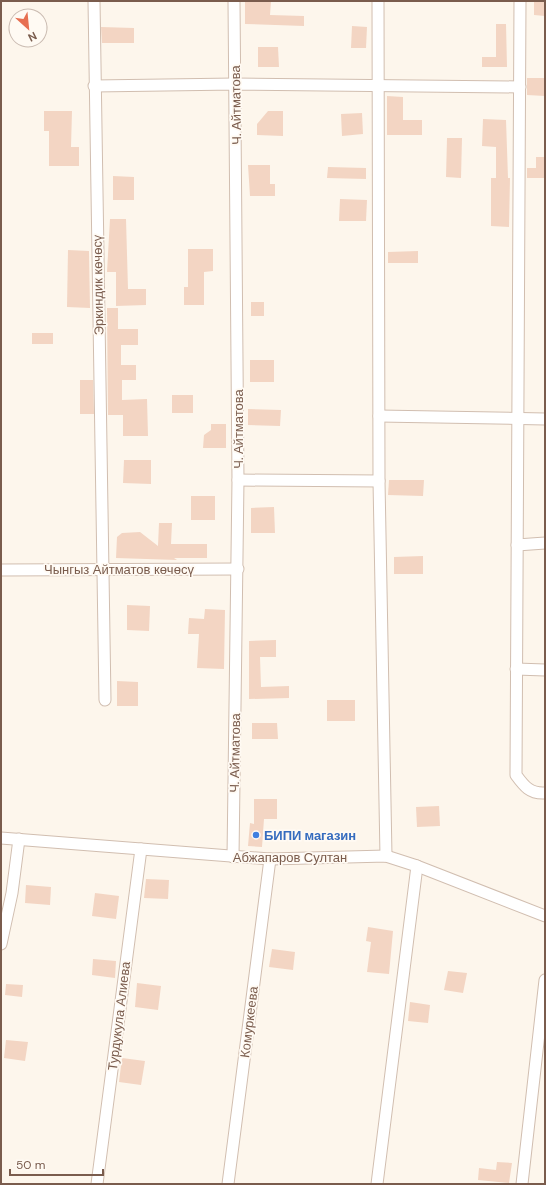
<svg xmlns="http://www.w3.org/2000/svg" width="546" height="1185" font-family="'DM Sans',sans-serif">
<rect width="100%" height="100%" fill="#fdf6ec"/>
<g fill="#f3d5c3">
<polygon points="245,1 271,1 270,15 304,16 304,26 245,24"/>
<polygon points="534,1 545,1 545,16 534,15"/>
<polygon points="496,24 506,24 507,67 482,67 482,57 496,57"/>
<polygon points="352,26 367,27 366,48 351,48"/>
<polygon points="101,27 134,28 134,43 102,43"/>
<polygon points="258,47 278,47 279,67 258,67"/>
<polygon points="527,78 545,78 545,96 527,95"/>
<polygon points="387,96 403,97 403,120 422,120 422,135 387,135"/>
<polygon points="44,111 72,111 71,147 79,147 79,166 49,166 49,131 44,131"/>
<polygon points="268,111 283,111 283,136 257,135 257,124"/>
<polygon points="362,113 363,134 342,136 341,114"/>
<polygon points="483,119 506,120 508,178 510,178 509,227 491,226 491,178 496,178 496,147 482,146"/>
<polygon points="447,138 462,138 461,178 446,177"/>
<polygon points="536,157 545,157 545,178 527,178 527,168 536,168"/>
<polygon points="248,165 270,165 270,184 275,184 275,196 250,196"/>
<polygon points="328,167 366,168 366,179 327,178"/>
<polygon points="113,176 134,177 134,200 113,200"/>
<polygon points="340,199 367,200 366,221 339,221"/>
<polygon points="110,219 126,219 128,289 146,289 146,305 116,306 116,272 107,272"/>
<polygon points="188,249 213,249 213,271 204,272 204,305 184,305 184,287 188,287"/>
<polygon points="68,250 89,251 90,308 67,307"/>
<polygon points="418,251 418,263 388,263 388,252"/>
<rect x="251" y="302" width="13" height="14"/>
<polygon points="107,308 118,308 118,329 138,329 138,345 121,345 121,365 136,365 136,380 122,380 122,400 147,399 148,436 123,436 123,415 108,415 108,414"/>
<rect x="32" y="333" width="21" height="11"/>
<rect x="250" y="360" width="24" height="22"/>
<polygon points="80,380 93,380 94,414 80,414"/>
<rect x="172" y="395" width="21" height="18"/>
<polygon points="248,409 281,410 280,426 248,425"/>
<polygon points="211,424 226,424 226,448 203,448 204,435 211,430"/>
<polygon points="124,460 151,460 151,484 123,483"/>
<polygon points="389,480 424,480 423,496 388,495"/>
<rect x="191" y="496" width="24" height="24"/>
<polygon points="274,507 275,533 251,533 251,508"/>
<polygon points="159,523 172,523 171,544 207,544 207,558 174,558 177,560 116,558 117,537 122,533 140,532 158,546"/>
<polygon points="423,556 423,574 394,574 394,557"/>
<polygon points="127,605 150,606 149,631 127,630"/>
<polygon points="205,609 225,610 224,669 197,668 199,634 188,634 189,618 204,619"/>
<polygon points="276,640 276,657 260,657 261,687 289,686 289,698 249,699 249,641"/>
<polygon points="117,681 138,682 138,706 117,706"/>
<rect x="327" y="700" width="28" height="21"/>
<polygon points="252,723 277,723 278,739 252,739"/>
<polygon points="254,799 277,799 277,819 264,819 262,847 248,846 250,823 254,824"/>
<polygon points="439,806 440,826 417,827 416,807"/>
<polygon points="146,879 169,880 168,899 144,898"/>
<polygon points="26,885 51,887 50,905 25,903"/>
<polygon points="95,893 119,896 116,919 92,916"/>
<polygon points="368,927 393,931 389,974 367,972 371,942 366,941"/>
<polygon points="272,949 295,952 293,970 269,967"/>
<polygon points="93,959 116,961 115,978 92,975"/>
<polygon points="448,971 467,973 463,993 444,990"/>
<polygon points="137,983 161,986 158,1010 135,1007"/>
<polygon points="6,984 23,985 22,997 5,995"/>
<polygon points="410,1002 430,1005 428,1023 408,1021"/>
<polygon points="6,1040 28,1042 25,1061 4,1058"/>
<polygon points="122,1058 145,1061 141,1085 119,1082"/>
<polygon points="497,1162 512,1163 509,1183 478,1180 479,1168 496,1170"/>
</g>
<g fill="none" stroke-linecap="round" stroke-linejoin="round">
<g stroke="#d1beb0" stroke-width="13">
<g id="street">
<polyline points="94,1 105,700"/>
<polyline points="378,1 379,481 386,856"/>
<path d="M520,1L516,775C524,786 530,794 545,793"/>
<polyline points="94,86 235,84 520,87"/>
<polyline points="379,416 545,419"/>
<polyline points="238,480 379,481"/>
<polyline points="517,545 545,543"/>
<polyline points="1,570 238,569"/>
<polyline points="516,669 545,670"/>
<polyline points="1,838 270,859 386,856 417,866 545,916"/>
<polyline points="233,857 238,480 234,1"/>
<polyline points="1,944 12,893 19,839"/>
<polyline points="97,1184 141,849"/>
<polyline points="228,1184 270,859"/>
<polyline points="377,1184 417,866"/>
<polyline points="522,1184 545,980"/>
</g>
</g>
<use href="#street" stroke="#fff" stroke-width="11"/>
</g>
<circle fill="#3f7fe0" stroke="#fffaf3" stroke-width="1.5" cx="256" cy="835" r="4"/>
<g text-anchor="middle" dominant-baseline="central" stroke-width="3.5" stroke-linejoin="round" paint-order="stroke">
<g font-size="13" fill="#7a5c4d" stroke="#fffaf3">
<text transform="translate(236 105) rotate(-91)">Ч. Айтматова</text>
<text transform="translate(98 285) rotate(-91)">Эркиндик көчөсү</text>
<text transform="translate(238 429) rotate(-90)">Ч. Айтматова</text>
<text x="119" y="569">Чынгыз Айтматов көчөсү</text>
<text transform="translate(235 753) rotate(-89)">Ч. Айтматова</text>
<text x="290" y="857">Абжапаров Султан</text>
<text transform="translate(119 1016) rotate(-83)">Турдукула Алиева</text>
<text transform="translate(249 1022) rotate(-83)">Комуркеева</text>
</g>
<g font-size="13" font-weight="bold" fill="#366cbe" stroke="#fffaf3" text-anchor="start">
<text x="264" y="835">БИПИ магазин</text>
</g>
</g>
<rect width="546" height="1185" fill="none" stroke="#7a5c4d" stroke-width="4"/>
<g transform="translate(28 28) rotate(153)"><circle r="19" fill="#fffaf3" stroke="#cabbb1"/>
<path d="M0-3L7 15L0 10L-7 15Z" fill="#e76f51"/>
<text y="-6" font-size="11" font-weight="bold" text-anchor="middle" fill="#7a5c4d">N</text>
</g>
<path d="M10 1169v6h93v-6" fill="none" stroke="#7a5c4d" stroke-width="2"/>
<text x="16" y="1169" font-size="12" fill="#7a5c4d" stroke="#fffaf3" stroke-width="3" paint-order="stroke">50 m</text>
</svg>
